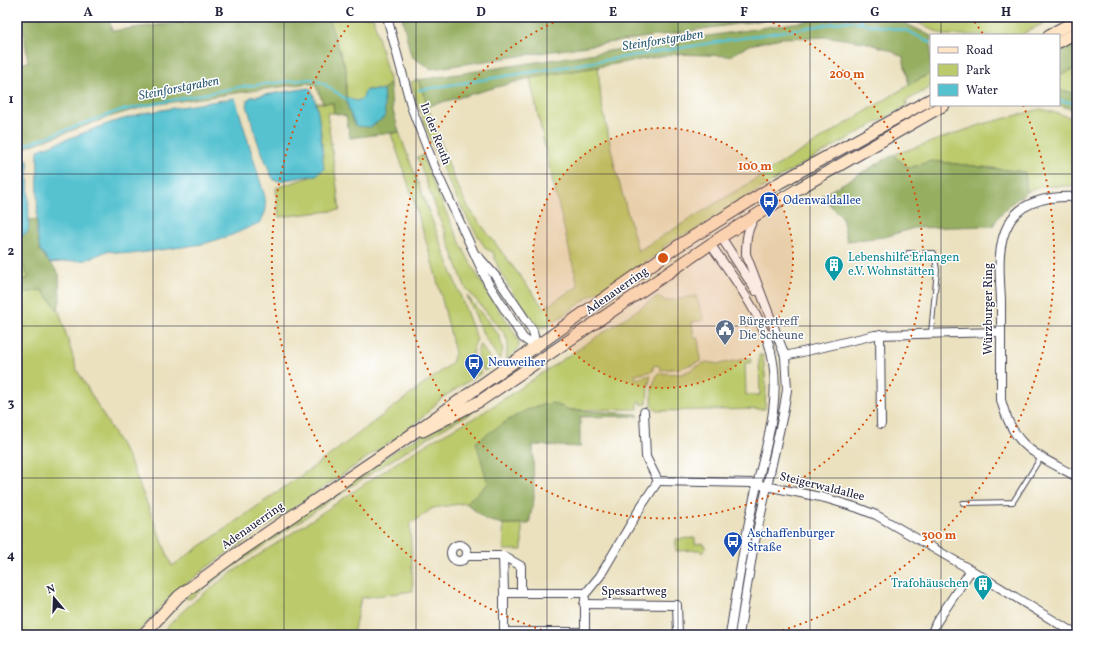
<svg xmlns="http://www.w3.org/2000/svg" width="1094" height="652" font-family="Vollkorn,serif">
<rect width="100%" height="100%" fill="#fff"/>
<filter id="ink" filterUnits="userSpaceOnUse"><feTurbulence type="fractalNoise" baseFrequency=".025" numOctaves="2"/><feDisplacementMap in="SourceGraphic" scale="8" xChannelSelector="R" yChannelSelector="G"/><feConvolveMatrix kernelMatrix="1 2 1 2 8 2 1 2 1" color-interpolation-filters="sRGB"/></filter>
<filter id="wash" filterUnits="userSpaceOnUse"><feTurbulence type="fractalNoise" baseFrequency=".012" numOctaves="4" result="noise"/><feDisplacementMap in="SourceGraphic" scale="16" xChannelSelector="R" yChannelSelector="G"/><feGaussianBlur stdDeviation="0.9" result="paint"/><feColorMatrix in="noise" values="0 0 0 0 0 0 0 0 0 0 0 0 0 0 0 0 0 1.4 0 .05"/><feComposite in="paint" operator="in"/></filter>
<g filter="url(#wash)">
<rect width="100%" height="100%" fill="#ebe1bf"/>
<g fill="#bcca6c" stroke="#6f7654">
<polygon points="331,17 373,17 390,83 383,90 366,90 363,99 356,101 346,97 346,69 330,24"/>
<polygon points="907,17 1029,17 1044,23 1021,35 943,35"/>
<path d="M598,67L601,100L615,167L638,251L909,85L931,73V86L926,90L906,101L907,106L788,172L689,234L687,233L663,247L665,249L612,286L592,295L547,327H538C521,304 500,279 493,252L486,249C452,197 429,141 411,82L418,80L454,179L468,207L544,308L578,286L549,166L530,78Z"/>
<polygon points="1077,68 1077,93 1059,91 1059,75"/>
<polygon points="316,103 333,103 334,113 327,113 340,210 279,217 276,188 316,175 323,169 321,134"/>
<polygon points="1041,109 1077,119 1077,186 1043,186 1027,192 1025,172 931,161 909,168 893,155 983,124"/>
<path d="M399,132L477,340C469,352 474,361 481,373L442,398L412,427L210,565L170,597L136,635H17V294L42,290L59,311L77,370L130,461L172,566L326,458L452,363L455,353C438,278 417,206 391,134Z"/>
<path d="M422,155C442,204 462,253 491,298C496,306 520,337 519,344C519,351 511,356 506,360L508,342L504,333L465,287L417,157Z"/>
<polygon points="17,253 30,278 17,281"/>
<polygon points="467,296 499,335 503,350 499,359 484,336"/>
<path d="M658,296L666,301L696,296L704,320L692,322L694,338H698L701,361L681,368L661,370L658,365L653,366V371L635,375L636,379L651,375L648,388L647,404L642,405V402H638V409L570,410L552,403L488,484L466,503L433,508L410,524L413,591L361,598L353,635H160C199,589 254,559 304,525C361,487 416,446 478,416Z"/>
<path d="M480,344L494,364L484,371C479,361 475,354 480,344Z"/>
<polygon points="759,355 763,355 766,384 765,409 658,411 652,407 652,387 658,373 682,374 706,362 719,364 750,358 751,363 745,363 746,395 760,395"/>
<path d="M471,411L472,413C416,442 365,477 312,513C271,541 229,568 190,599L185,598L213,575L404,445Z"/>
<polygon points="503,524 522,524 522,550 504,550"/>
<polygon points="695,538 695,544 703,543 706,548 702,553 699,550 676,551 676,539"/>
</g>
<g fill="#95ae60" stroke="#5c684e">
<path d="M36,17H109L112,31C184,20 258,17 331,17L330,24L346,69V97L349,111L384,117L383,90L390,83L392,107L399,132L350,138L346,116L334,113L333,103H323L316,86L308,83L151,105L112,116L29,146L17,153V65L28,62L22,20Z"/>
<polygon points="402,17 784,17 431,69 411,56"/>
<polygon points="833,17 885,17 899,20 931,36 931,73 909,85 903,57 887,49 864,42 830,37 781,38 750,45 730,56 676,54 530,78 428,106 418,80"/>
<polygon points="1077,42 1077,68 1059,75 1059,53"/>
<polygon points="1059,91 1077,93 1077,111 1059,105"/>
<path d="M893,155L909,168L931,161L1025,172L1027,192C1012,202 1001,210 993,226L914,228L885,237L847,241L842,217L821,196Z"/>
<path d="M37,219L40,250L59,274L60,300L58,310L42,290L17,294V281L29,278L17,253V239C23,237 29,226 29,220Z"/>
<path d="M552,403L570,410L637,414L639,416L580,417V447L533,445L534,499L529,524H503L486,520L466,503L488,484L476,442C499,427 523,406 552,403Z"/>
</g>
<g fill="#56c2d0" stroke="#3c7286">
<path d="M309,88C320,97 322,153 324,169L316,175L278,181L274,180L271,175L257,140L247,105V100L251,97Z"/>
<polygon points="366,90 383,90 385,117 370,127 356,126 349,111 346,97 356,101 362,99"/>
<polygon points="235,98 265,197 266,210 261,222 232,235 203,244 132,254 107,251 86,260 50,263 40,250 37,235 38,150 110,123 144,113"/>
<polygon points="28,159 29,223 28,232 17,239 17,161"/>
</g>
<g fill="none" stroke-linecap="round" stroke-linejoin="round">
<g stroke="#56c2d0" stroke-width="2.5">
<polyline points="859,17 863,24"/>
<polyline points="419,90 848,21 908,31 931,43"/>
<polyline points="1059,101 1077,103"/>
<polyline points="17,148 118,111 239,87 311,79 324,84 346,99"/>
</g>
</g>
</g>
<g filter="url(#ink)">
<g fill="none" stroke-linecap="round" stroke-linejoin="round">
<g stroke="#403f4f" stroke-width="6">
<g id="lane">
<polyline points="908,253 934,253 937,270 931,333"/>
<polyline points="963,503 1013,502 1041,457"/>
<polyline points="1065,635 1069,631"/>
</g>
</g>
<g stroke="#403f4f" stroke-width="10">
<g id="street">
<polyline points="387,17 412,109 437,173 488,283 523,338 536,347"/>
<path d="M1077,197C1052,196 1021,199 1008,225C996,247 1000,276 1001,300C1001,333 1001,367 1001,400C1014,449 1036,454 1077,477"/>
<polyline points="721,237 756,291"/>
<path d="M710,244C731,273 763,317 771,352C783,403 763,454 753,503C743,547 737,591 730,635"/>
<polyline points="478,256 498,279 533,331 536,347"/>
<polyline points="880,334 881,424"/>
<polyline points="785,356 875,335 1001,332"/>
<polyline points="644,412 646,457 658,481"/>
<polyline points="658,481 751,483 825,498 858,508 876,515 971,570 1077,635"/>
<circle cx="459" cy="553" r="8"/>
<polyline points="467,556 503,556"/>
<polyline points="521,593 521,566 503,556 504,593 586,593 600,576 642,505 658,481"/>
<polyline points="584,604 677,605 678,635"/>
<polyline points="504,632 583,632"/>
<polyline points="504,635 504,593"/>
<polyline points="585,635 585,599"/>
<path d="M739,635L753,550L783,414L787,390L785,356L746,254C746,240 747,229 755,217"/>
<polyline points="931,635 936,623 971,570"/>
</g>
</g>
<g stroke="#403f4f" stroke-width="13">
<g id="secondary">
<polyline points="1049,35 1077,20"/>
<polyline points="1059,42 1077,32"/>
<polyline points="423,431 480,401 721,237 798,189 944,105"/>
<polyline points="143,635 179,596 236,554 388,451 678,246 779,183 931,99"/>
</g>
</g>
<use href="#lane" stroke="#fff" stroke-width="4"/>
<use href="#street" stroke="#fff" stroke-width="8"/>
<use href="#secondary" stroke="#ffe4c6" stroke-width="11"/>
</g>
</g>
<path fill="none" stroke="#22223b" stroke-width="1" stroke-opacity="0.55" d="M153,17V635M284,17V635M416,17V635M547,17V635M678,17V635M810,17V635M941,17V35M941,105V635M17,174H1077M17,326H1077M17,478H1077"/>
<circle cx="663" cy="258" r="130" fill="#d45411" fill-opacity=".12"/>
<g fill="none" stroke="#d45411" stroke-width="2" stroke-dasharray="2 4">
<circle cx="663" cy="258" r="130"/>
<path d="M762 18A260 260 0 1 1 564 18"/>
<path d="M559 635A391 391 0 0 1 355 17M971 17A391 391 0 0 1 983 34M1023 105A391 391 0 0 1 767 635"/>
</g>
<defs>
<g id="bus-pin" transform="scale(1)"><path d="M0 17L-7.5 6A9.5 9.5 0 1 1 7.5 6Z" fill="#1a4fb4" stroke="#fff"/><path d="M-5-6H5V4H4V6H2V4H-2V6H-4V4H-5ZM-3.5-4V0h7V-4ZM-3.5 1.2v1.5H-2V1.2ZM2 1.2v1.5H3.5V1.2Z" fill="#fff"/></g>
<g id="building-pin" transform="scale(1)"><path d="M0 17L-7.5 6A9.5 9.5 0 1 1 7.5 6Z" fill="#0f9aa8" stroke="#fff"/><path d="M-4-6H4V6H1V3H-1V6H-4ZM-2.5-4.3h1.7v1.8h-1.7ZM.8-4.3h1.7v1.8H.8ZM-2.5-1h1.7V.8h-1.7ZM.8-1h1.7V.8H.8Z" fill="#fff"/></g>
<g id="civic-pin" transform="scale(1)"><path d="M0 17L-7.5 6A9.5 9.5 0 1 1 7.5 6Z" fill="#5c6f8a" stroke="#fff"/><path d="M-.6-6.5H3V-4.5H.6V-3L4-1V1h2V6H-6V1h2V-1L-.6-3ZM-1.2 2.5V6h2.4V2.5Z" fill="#fff"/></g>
</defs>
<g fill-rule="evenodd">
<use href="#bus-pin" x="769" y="201"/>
<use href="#building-pin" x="834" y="265"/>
<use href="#civic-pin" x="725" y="329"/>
<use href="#bus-pin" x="474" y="363"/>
<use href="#bus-pin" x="733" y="541"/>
<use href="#building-pin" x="983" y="584"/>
</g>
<g text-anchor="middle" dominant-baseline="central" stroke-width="3" stroke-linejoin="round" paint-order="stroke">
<g font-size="12" fill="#22223b" stroke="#fff">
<text transform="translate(435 134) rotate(69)">In der Reuth</text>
<text transform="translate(617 291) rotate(-35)">Adenauerring</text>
<text transform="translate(989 309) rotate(-90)">Würzburger Ring</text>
<text transform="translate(822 487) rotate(14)">Steigerwaldallee</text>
<text transform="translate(253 526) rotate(-35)">Adenauerring</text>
<text x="634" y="592">Spessartweg</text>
</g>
<g font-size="12" fill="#164399" stroke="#fff" text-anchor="start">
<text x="783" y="201">Odenwaldallee</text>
<text x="488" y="363">Neuweiher</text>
<text x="747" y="534">Aschaffenburger<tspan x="747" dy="14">Straße</tspan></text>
</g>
<g font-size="12" fill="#0d838f" stroke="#fff" text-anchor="start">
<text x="848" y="258">Lebenshilfe Erlangen<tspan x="848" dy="14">e.V. Wohnstätten</tspan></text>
<text x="969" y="584" text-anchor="end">Trafohäuschen</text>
</g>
<g font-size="12" fill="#4e5e75" stroke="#fff" text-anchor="start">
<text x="739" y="322">Bürgertreff<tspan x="739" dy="14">Die Scheune</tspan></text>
</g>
<g font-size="13" font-style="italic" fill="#376277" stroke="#fff">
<text transform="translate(663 41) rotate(-9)">Steinforstgraben</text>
<text transform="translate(179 89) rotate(-11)">Steinforstgraben</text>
</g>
</g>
<circle cx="663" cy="258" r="6" fill="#d45411" stroke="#fff" stroke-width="2"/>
<g font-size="12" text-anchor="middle" font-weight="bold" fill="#d45411" stroke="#fff" stroke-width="3" stroke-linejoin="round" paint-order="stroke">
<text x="847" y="78">200 m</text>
<text x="755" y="170">100 m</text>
<text x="939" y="539">300 m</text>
</g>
<rect width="1094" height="652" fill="none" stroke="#fff" stroke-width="44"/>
<rect x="930" y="34" width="130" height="72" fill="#ffffff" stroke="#a7a7b1"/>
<rect x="938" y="47" width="20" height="6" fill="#ffe4c6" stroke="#a7a7b1"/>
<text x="966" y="54" font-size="12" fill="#22223b">Road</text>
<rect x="938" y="64" width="20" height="12" fill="#bcca6c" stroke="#a7a7b1"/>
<text x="966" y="74" font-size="12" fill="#22223b">Park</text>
<rect x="938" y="84" width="20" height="12" fill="#56c2d0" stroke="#a7a7b1"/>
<text x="966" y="94" font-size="12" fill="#22223b">Water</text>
<g transform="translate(54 598) rotate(341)" stroke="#ffffff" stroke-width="3" paint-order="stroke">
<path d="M0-3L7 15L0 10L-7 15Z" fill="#22223b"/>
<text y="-6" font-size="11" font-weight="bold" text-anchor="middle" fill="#22223b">N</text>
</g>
<rect x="22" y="22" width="1050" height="608" fill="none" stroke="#22223b" stroke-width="1.5"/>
<g font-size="13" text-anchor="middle" font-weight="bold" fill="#22223b">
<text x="88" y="16">A</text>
<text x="219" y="16">B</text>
<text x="350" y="16">C</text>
<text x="481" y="16">D</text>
<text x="613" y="16">E</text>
<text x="744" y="16">F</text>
<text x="875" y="16">G</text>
<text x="1006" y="16">H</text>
<text x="11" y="103">1</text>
<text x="11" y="255">2</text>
<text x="11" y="407">3</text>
<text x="11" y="559">4</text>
</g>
</svg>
